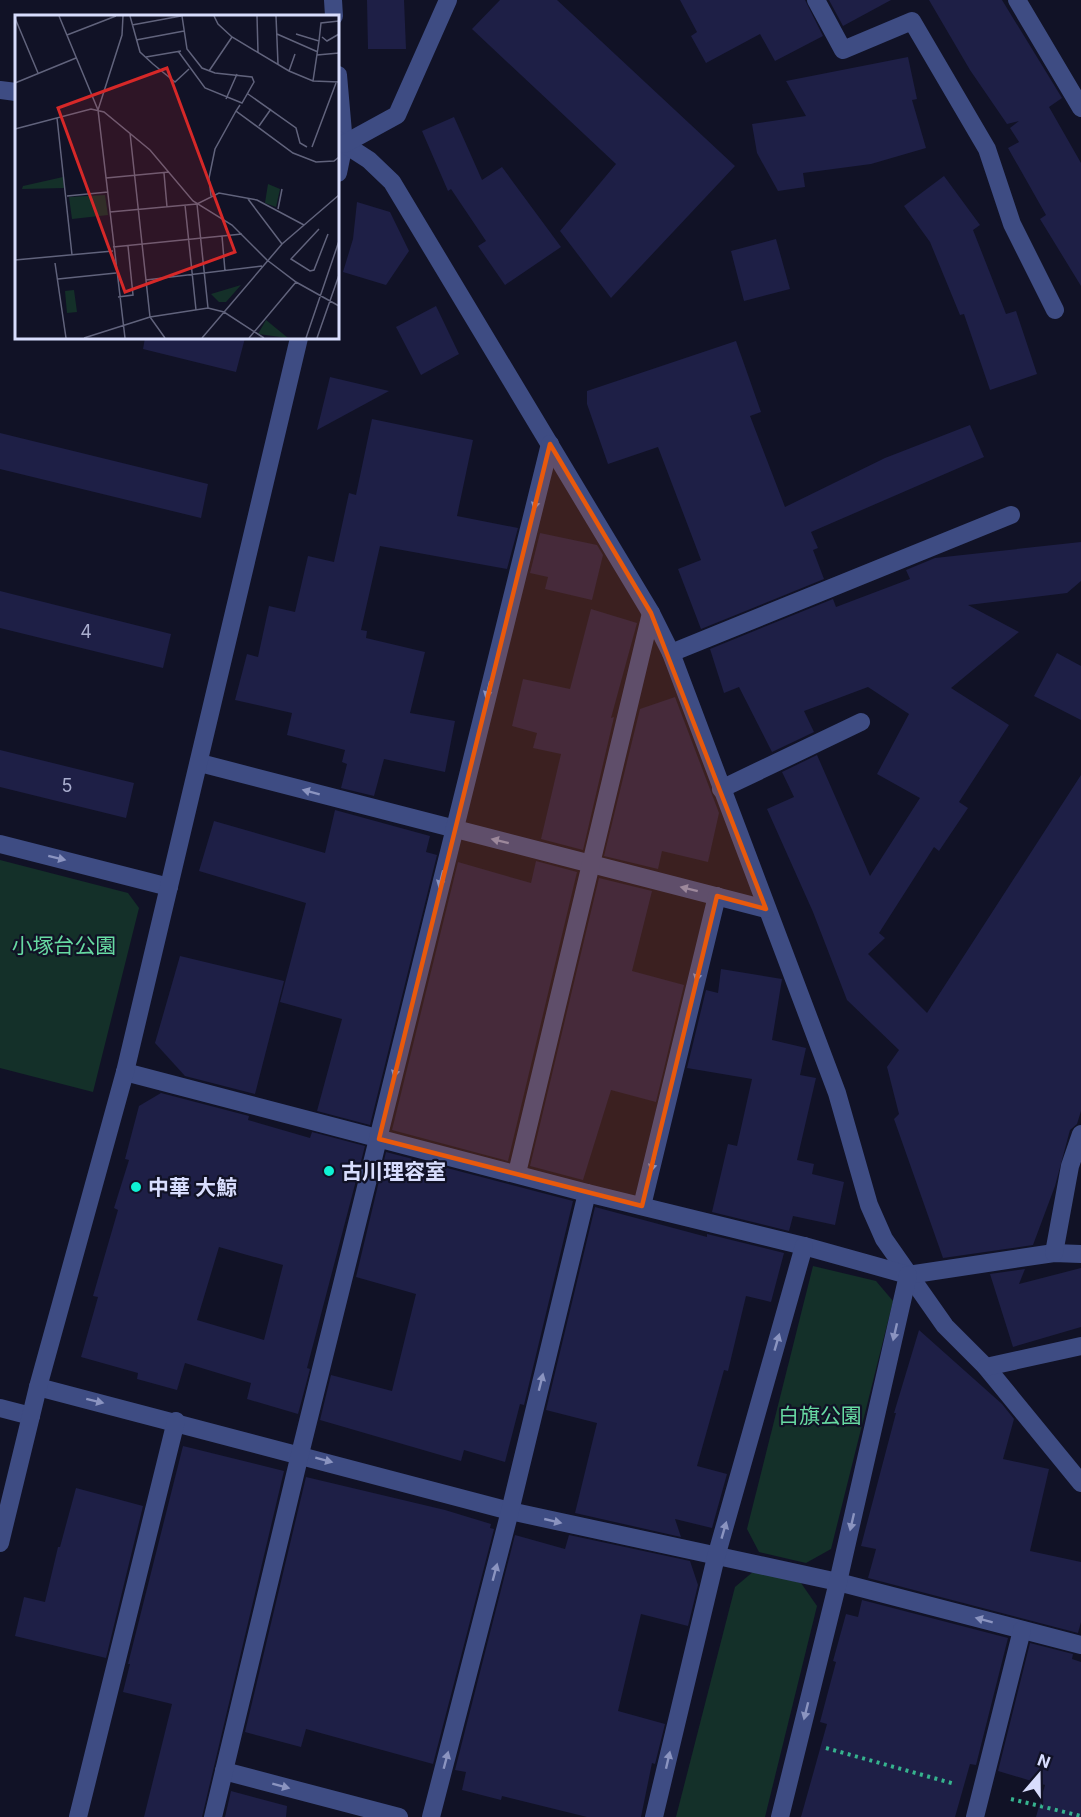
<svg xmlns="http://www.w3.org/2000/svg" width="1081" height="1817" font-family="Inter,'Noto Sans JP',sans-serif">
<rect width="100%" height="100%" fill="#111226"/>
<g fill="#143029">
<polygon points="0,860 128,893 139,908 93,1092 0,1068"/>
<polygon points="813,1266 876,1281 893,1301 831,1549 806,1563 759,1552 747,1529"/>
<polygon points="754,1571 801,1583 817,1606 765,1817 676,1817 735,1587"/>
</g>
<g fill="#1e1f46" fill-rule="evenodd">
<polygon points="367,0 404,0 406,49 368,49"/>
<polygon points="500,0 557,0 735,166 611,298 560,231 616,164 472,29"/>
<polygon points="680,0 805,0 823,36 775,61 760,34 706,63 691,36 697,32"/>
<polygon points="829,0 891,0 843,26"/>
<polygon points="929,0 1002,0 1062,98 1049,107 1081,163 1081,286 1040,219 1046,215 1008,148 1019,142 1010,128 1019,121 1007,124 970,70"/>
<polygon points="908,57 917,99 912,100 926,148 871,164 803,173 805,187 778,191 757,153 752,124 806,116 786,81"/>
<polygon points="454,117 482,180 502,167 561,247 505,285 478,246 486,241 451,189 448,191 422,131"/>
<polygon points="944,176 980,225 973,230 1006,314 1016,311 1037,374 990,390 964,314 960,315 930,242 904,206"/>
<polygon points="357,202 390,212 409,251 386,285 343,272 353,239"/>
<polygon points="776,239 790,289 744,301 731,251"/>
<polygon points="436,306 459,354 421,375 396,327"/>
<polygon points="145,338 245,338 236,372 143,349"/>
<polygon points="736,341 761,412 750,416 785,507 885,458 970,425 984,457 811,532 818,548 813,550 824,579 701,629 678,569 701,560 658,447 608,464 587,404 587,391"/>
<polygon points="330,377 389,391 317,430"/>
<polygon points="372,419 473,440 457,516 518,528 507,569 380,546 361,630 367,631 366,638 425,652 410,713 455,721 445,772 384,759 374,796 341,788 347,764 342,762 345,750 287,735 292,713 235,700 247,654 258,657 269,606 295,612 308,556 334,562 349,493 356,495"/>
<polygon points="0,433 208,484 201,518 0,469"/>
<polygon points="540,533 597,545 603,555 592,600 545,589 548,577 530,573"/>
<polygon points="1081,542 1081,581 1067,593 968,605 1019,632 951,688 1009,725 959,802 968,808 939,851 934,847 879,933 885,938 868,954 927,1013 1081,775 1081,1111 1077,1124 1070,1130 1055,1186 1033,1245 943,1258 894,1119 899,1114 887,1067 899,1050 847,1000 813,912 767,809 794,797 782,772 817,755 870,876 920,798 877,774 909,714 868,687 804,711 814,732 772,752 739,687 724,693 710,649 833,599 836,607 910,579 906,570 935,558"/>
<polygon points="0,591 171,634 163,668 0,628"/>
<polygon points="591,609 637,623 611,718 614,717 583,850 541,839 561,754 533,748 537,733 512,726 523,679 570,689"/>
<polygon points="1057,653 1081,666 1081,720 1034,696"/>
<polygon points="675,697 719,813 708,862 662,851 658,869 604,856 640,709"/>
<polygon points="0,750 134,783 126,818 0,787"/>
<polygon points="335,810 430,836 426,852 437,855 370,1125 317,1111 342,1019 280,1002 306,903 199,871 214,821 325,853"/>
<polygon points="536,861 577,872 508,1161 392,1130 458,862 531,883"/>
<polygon points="599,878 652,891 632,971 684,985 656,1102 611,1090 583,1180 530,1166"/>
<polygon points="180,956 284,981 255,1094 185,1076 155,1043"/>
<polygon points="721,969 782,979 772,1040 806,1048 800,1075 816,1078 797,1160 814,1164 812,1174 844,1182 835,1225 793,1216 789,1231 712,1212 728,1144 737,1146 752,1079 687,1068 706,990 718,993"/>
<path d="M161,1093L249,1116L248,1120L310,1138L312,1132L365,1146L307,1368L310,1369L298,1414L247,1399L251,1383L185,1363L177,1390L137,1379L138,1373L81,1357L98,1297L93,1296L118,1210L114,1208L129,1160L125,1159L139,1106ZM219,1247L283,1265L264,1340L197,1320Z"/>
<polygon points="386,1152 573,1201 524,1405 520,1404 505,1462 464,1450 461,1461 320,1420 331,1375 392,1391 416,1294 356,1277"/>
<polygon points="595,1207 707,1237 707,1234 784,1253 771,1302 746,1296 728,1371 724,1370 697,1466 727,1474 712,1528 675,1519 681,1537 575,1513 597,1423 546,1410"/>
<polygon points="1081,1268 1081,1327 1013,1347 990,1274 1025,1269 1019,1284"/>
<polygon points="919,1330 1002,1404 1014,1419 1003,1459 1049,1469 1030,1551 1081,1562 1081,1622 1078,1633 868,1578 876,1549 861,1546 896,1413 894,1413"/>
<polygon points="183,1446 284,1471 202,1817 144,1817 172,1704 123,1692 130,1664 128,1664"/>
<polygon points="306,1477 445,1510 491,1524 490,1528 494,1529 433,1764 306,1729 301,1747 245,1732"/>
<polygon points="76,1488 143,1506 106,1658 15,1636 24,1597 45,1602 58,1547 60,1547"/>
<polygon points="515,1535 565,1549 569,1535 690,1561 698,1585 688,1626 641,1614 618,1711 665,1724 655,1764 652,1763 641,1817 587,1817 502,1796 501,1800 462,1790 466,1772 455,1770"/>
<polygon points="862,1600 1008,1638 976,1765 970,1764 955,1817 801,1817 827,1724 820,1722 836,1662 833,1661 846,1614 858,1617"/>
<polygon points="1030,1643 1073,1654 1072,1659 1081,1662 1081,1817 1036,1817 1045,1785 998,1771"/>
<polygon points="231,1791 287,1806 286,1817 225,1817"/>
</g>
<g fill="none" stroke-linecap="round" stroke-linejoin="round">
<g stroke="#36b38e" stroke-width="4" stroke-dasharray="3 4.5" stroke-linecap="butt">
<polyline points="826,1748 955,1784"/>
<polyline points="1011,1799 1081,1816"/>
</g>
<g stroke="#3e4c83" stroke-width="18">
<polyline points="333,0 334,16"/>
<polyline points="816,0 843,50 912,21 987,149 1012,224 1055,310"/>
<polyline points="1017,0 1081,108"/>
<polyline points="338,75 344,144 338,173"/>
<polyline points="0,90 16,92"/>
<polyline points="338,140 369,160 392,182 651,613 671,653 837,1093 869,1205 884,1239 945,1326 986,1367 1081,1483"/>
<polyline points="344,144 397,115 448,0"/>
<polyline points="671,653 1011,515"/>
<polyline points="200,763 766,909"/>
<polyline points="721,789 861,722"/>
<polyline points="0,844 169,887"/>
<polyline points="125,1072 587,1193 804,1246 908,1275 1054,1253 1081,1254"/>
<polyline points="517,1173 651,613"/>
<polyline points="642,1206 717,896"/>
<polyline points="1054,1253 1070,1166 1081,1134"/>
<polyline points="986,1367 1081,1346"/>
<polyline points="38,1387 510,1511 838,1582 1081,1645"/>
<polyline points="0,1408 31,1416"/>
<polyline points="0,1543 38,1387 125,1072 299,338"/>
<polyline points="224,1771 399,1817"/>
<polyline points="78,1817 176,1421"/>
<polyline points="213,1817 300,1454 550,444"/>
<polyline points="431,1817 510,1511 587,1193"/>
<polyline points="654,1817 716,1557 804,1246"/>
<polyline points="780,1817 838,1582 908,1275"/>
<polyline points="975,1817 1022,1630"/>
</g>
</g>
<defs><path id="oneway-solid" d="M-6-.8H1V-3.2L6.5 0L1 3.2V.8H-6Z" transform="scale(1.5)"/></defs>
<g fill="#8b94c0">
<use href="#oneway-solid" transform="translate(536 501) rotate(104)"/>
<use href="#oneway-solid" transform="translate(488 690) rotate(104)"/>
<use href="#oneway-solid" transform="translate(311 792) rotate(-165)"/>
<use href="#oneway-solid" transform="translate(500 841) rotate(-166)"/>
<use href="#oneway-solid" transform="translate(57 858) rotate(14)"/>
<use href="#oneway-solid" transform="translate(441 879) rotate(104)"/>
<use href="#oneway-solid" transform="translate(689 889) rotate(-166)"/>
<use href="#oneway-solid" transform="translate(698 973) rotate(104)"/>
<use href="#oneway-solid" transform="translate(396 1069) rotate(104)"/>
<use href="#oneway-solid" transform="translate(653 1163) rotate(104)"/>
<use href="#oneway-solid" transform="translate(895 1332) rotate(103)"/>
<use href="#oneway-solid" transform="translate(777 1342) rotate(-74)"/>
<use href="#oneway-solid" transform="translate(541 1382) rotate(-76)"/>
<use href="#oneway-solid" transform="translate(95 1401) rotate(14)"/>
<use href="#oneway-solid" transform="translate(324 1460) rotate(15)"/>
<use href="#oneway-solid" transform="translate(553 1521) rotate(13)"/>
<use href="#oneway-solid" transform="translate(852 1522) rotate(103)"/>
<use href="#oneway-solid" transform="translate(724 1530) rotate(-74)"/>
<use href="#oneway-solid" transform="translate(495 1572) rotate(-75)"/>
<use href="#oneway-solid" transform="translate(984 1620) rotate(-165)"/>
<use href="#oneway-solid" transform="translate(806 1711) rotate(104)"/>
<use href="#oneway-solid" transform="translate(446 1760) rotate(-75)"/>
<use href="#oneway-solid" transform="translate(668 1760) rotate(-77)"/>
<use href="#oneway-solid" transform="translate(281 1786) rotate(15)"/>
</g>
<path fill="#e8590c" fill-opacity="0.2" stroke="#e8590c" stroke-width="4.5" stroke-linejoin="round" d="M550,444L651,613L766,909L717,896L642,1206L379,1139Z"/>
<g fill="#0ff2d4" stroke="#111226" stroke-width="2">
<circle cx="329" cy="1171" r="6"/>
<circle cx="136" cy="1187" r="6"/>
</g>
<g text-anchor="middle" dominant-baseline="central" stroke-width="4.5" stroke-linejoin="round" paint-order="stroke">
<g font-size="18" fill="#aaaecf">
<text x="86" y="631">4</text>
<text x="67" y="785">5</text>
</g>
<g font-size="21" fill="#67daa2" stroke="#111226">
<text x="64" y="945">小塚台公園</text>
<text x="820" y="1415">白旗公園</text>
</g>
<g font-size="21" font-weight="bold" fill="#d8ddfd" stroke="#111226" text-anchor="start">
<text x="341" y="1171">古川理容室</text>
<text x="148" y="1187">中華 大鯨</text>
</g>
</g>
<g transform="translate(15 15)">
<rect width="324" height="324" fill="#111226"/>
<path d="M48,162L49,173L7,174L8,171ZM253,169L265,174L261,192L250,188ZM90,180L93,200L57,204L54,182ZM226,270L211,287H204L196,279ZM59,275L62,297L52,298L50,276ZM251,305L273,323L243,319Z" fill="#143029"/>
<path fill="none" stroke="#61637c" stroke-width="1.5" d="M44,1L83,95L110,323M115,1L125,37L138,49L160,67L174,54M199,1L203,9L217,22L274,56L298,66L324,67M242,1L243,37M261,1L263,49M0,3L23,58M117,10L166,1M262,19L303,37M281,19L304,26L298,66M52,20L101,1M307,22L312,26L324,19M121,25L169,16M304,26L306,8L324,6M163,36L190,73L227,88L239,67L237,62L200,58L187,53L172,34L167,1M302,40L324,38M131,42L166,36M194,56L217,22M274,56L280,39M0,68L61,43M233,79L281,113L285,128L292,132M211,84L222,59M225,90L221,96L278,138L301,147L319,146L324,142M83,95L107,20L108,1M42,103L57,240M244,111L256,94M0,114L76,94L89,97L135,135L178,186L217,210L252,245L281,267L324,291M115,118L135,302L150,323M297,132L321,68M149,158L152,192M91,163L154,157M52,181L93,177M196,181L194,163L200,134L221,96M233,184L267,229M182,189L193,293M170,190L181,295M263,194L267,174M95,197L182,189L204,178L242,185L289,210M304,214L276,244L295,256L299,255L313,219M207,221L210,256M98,232L227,219M0,245L98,236M40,248L51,323M43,264L101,258M131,265L247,251M103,282L118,280L113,231M69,323L135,302L193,293L209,297L249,323M187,323L267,229L324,180M234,323L281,267M291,323L324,226M302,323L324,260"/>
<path fill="#d62828" fill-opacity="0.15" stroke="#d62828" stroke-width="3" d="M152,53L220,237L110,277L43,93Z"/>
<rect width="324" height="324" fill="none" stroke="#d8ddfd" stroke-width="3"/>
</g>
<g transform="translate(1039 1775) rotate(20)" stroke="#111226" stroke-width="4.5" paint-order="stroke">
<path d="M0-4.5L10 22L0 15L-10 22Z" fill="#d8ddfd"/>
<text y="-9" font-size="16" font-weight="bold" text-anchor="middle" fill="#d8ddfd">N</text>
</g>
</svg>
